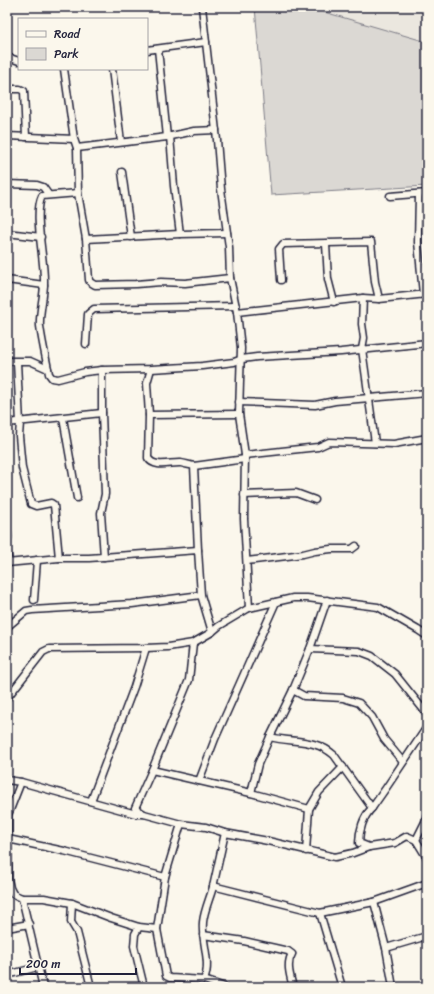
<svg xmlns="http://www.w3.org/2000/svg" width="434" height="994" font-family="Sriracha,sans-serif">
<rect width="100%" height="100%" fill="#fbf7ec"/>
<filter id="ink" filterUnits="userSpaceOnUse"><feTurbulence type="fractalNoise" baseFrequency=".025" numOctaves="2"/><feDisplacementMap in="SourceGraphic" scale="8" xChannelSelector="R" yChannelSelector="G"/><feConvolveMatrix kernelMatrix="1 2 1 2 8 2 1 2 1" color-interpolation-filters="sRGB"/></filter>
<g filter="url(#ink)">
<polygon fill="#ebe7df" points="298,7 427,7 427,67"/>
<polygon fill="#dbd8d3" stroke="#7e7d87" points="255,7 307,7 427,42 427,186 271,195"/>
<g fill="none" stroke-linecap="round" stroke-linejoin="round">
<g stroke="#22223b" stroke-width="9">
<g id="minor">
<polyline points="202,7 217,140 221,189 229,247 230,278 237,312 241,348 239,414 245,455 244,519 249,608"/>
<polyline points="158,49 167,137"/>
<polyline points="147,50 206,42"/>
<polyline points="7,57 19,61"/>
<polyline points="64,69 74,139 77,148 78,193 86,239 180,234 227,233"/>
<polyline points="112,69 121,142"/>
<polyline points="7,89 20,89 24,91 26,137"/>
<polyline points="7,136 74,139"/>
<polyline points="170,136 174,186 180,234"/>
<polyline points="77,148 167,137 194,131 216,130"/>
<polyline points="122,172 131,237"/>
<polyline points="7,184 37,185 43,187 48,194"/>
<path d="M78,193L42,196C33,214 45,260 44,283C44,297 39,312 40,326C42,342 46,358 49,374L52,378L58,379L85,372L102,370L151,369L202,366L234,362L242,359L257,357L341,352L427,343"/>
<polyline points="419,194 418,242 423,294"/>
<polyline points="390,196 427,193"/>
<polyline points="7,233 41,237"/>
<polyline points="86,239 89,280 90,282 95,285 136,284 161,282 185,283 230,278"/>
<polyline points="326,244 328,279 334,302"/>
<polyline points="7,280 44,285"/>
<polyline points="281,280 279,249 283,244 371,242 375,282 379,299"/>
<polyline points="363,298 362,324 364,338 362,349 375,443"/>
<polyline points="237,312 363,298 379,299 427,294"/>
<polyline points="86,344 88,314 94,309 236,306"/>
<polyline points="7,361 30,361 48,369"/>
<polyline points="17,362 20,423 19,436 22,468 31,504 36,506 51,503 54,505 59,558"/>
<path d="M151,369L147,383L149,415L148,458C155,469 171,462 181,463C185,464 190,465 194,466L198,550"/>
<polyline points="102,370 102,413 105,494 101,513 104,557"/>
<polyline points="239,402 315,405 335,401 427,393"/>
<polyline points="149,415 239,414"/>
<polyline points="63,418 77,498"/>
<polyline points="7,423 102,413"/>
<polyline points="245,455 318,447 329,442 394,444 427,438"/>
<polyline points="194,466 245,459"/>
<polyline points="244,495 296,493 315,500"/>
<polyline points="7,525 8,537 7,543"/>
<polyline points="7,553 9,563"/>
<polyline points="247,561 303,554 315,551 331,549 352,549 356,546"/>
<polyline points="7,563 59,558 89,558 198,550 201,595 212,632"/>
<polyline points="34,600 37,560"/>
<path d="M327,600L310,649L293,690L270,737C293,743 315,738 334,755L372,808C363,817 359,831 359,843L369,847"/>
<polyline points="7,627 26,611 32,610 132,604 201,595"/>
<polyline points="310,649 359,651 372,656 395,674 427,714"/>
<polyline points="293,690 304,696 343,698 359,703 372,717 384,739 403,762"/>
<polyline points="7,698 43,652 49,649 146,648 168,647 193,643 212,632 219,626 249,608 293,598 307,598 378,607 418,630 427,636"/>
<polyline points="152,770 251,793 309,809"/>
<polyline points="7,780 21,782 136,814 144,814 181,824 206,827 225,833 268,841 335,857 353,853 369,847 395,843 407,836 416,840 427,818"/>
<polyline points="199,781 215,739 276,602"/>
<polyline points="21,782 8,815 8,879 10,888 13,894 22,898 44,898 72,903 111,918 139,927 157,929"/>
<polyline points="251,793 258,764 270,737"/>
<polyline points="91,801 134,687 146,648"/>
<polyline points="372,808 386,788 427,727"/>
<polyline points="144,814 135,808 152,770 189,680 193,643"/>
<polyline points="181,824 165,877 157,929 166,976 170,978 204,980 225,987"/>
<polyline points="8,839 64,851 165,877"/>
<polyline points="416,840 427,858"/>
<polyline points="306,851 309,809 319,792 343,767"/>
<polyline points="213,886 320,913 374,902 427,883"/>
<polyline points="22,898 43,987"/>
<polyline points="374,902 386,948 393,987"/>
<polyline points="72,903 71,922 77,932 91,987"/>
<polyline points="320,913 342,987"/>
<polyline points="139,927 135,934 134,946 144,987"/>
<polyline points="7,928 29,924"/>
<path d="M203,935L244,941L288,951L292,954C286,963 290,976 293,987"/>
<polyline points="386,948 427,936"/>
<polyline points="7,975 38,967"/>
<path d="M204,980C212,962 201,942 203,922C204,911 210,898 213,887C217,869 221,851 225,833"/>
</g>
</g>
<use href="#minor" stroke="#fbf7ec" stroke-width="6"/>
</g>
</g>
<rect width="434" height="994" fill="none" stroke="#fbf7ec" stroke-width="24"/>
<rect x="12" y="12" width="410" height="970" fill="none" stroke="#22223b" stroke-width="1.5" filter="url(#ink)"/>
<rect x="18" y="18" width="130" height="52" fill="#fbf7ec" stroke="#a4a2a5"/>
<rect x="26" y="31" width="20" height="6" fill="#fbf7ec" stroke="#a4a2a5"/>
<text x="54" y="38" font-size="12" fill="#22223b">Road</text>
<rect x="26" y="48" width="20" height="12" fill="#dbd8d3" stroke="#a4a2a5"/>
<text x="54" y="58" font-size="12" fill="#22223b">Park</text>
<path d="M20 968v6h116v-6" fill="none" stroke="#22223b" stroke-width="2"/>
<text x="26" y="968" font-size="12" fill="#22223b" stroke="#fbf7ec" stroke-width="3" paint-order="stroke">200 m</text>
</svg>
